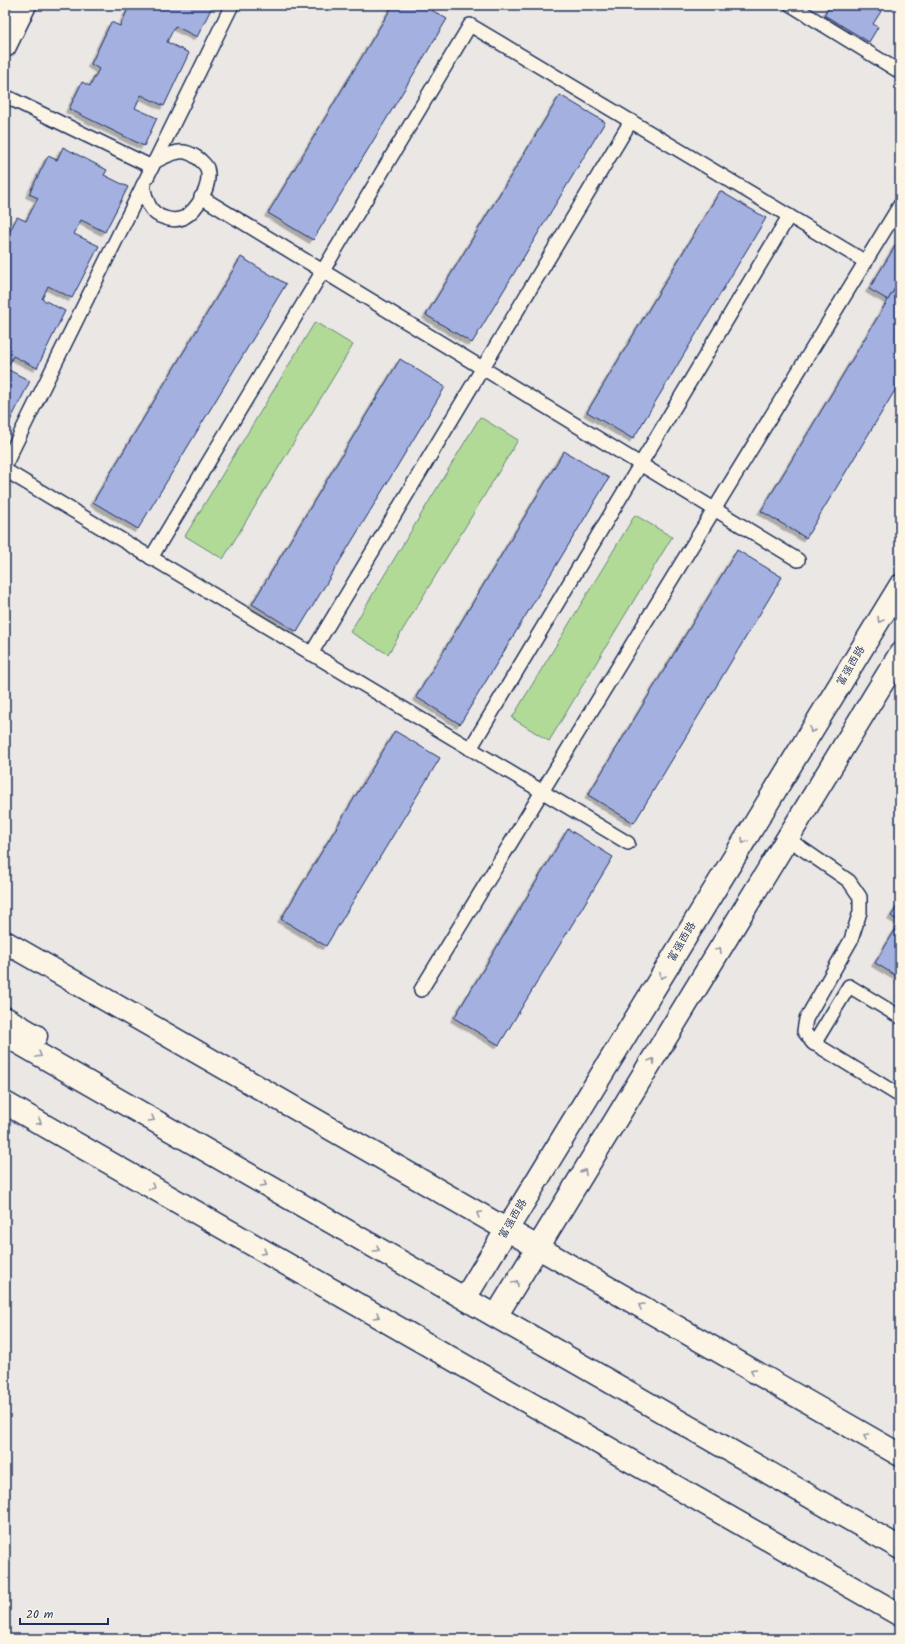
<svg xmlns="http://www.w3.org/2000/svg" width="905" height="1644" font-family="Kalam,'LXGW WenKai TC',sans-serif">
<defs>
<filter id="shadow"><feDropShadow dx="-3.5" dy="3.5" stdDeviation="0" flood-color="#0004"/></filter>
</defs>
<rect width="100%" height="100%" fill="#eae7e4"/>
<filter id="ink" filterUnits="userSpaceOnUse"><feTurbulence type="fractalNoise" baseFrequency=".025" numOctaves="2"/><feDisplacementMap in="SourceGraphic" scale="8" xChannelSelector="R" yChannelSelector="G"/><feConvolveMatrix kernelMatrix="1 2 1 2 8 2 1 2 1" color-interpolation-filters="sRGB"/></filter>
<g filter="url(#ink)">
<g fill="#b1da97" stroke="#66847a">
<polygon points="315,322 353,345 223,559 185,536"/>
<polygon points="480,417 518,440 388,654 350,632"/>
<polygon points="635,515 672,537 549,741 512,718"/>
</g>
<g fill="#a3b0e0" stroke="#1b2f5e" filter="url(#shadow)">
<polygon points="130,5 213,5 197,37 175,26 167,42 189,53 164,106 141,95 135,108 157,118 144,146 69,109 82,82 90,86 99,69 91,64 111,22 120,26"/>
<polygon points="393,5 423,5 447,19 313,240 268,213"/>
<polygon points="830,5 885,5 873,24 878,27 869,42 824,15"/>
<polygon points="560,95 605,122 472,343 426,315"/>
<polygon points="63,147 107,170 104,175 128,187 105,232 81,220 74,234 99,246 72,298 48,286 42,299 65,311 37,368 13,356 7,369 30,381 5,431 5,241 17,217 26,221 38,198 29,194 48,156 57,160"/>
<polygon points="720,191 766,218 633,439 587,412"/>
<polygon points="900,238 900,280 888,300 869,289"/>
<polygon points="241,257 286,284 138,529 93,502"/>
<polygon points="900,280 900,382 806,538 761,511"/>
<polygon points="400,359 445,387 297,632 252,604"/>
<polygon points="564,451 609,478 460,724 416,697"/>
<polygon points="737,550 782,577 634,823 588,795"/>
<polygon points="395,731 440,758 326,946 281,919"/>
<polygon points="568,829 613,857 499,1045 454,1018"/>
<polygon points="900,902 900,922 891,916"/>
<polygon points="900,922 900,978 875,963"/>
</g>
<g fill="none" stroke-linecap="round" stroke-linejoin="round">
<g stroke="#1b2f5e" stroke-width="16">
<g id="service">
<polyline points="791,5 900,72"/>
<polyline points="5,96 152,167"/>
<path d="M143,185C146,199 149,214 165,218C171,220 178,220 183,218C198,210 212,185 207,168C205,164 202,162 199,159C195,156 190,153 185,152C175,150 163,158 154,162"/>
<polyline points="201,197 798,560"/>
<polyline points="5,465 232,5"/>
<polyline points="5,470 628,843"/>
<polyline points="151,558 470,25 866,262"/>
<polyline points="311,654 631,121"/>
<polyline points="470,749 789,216"/>
<polyline points="788,839 849,881 860,897 860,912 851,940 806,1019 804,1031 812,1042 900,1096"/>
<polyline points="421,990 900,205"/>
<polyline points="814,1044 849,986 900,1017"/>
</g>
</g>
<g stroke="#1b2f5e" stroke-width="25">
<g id="minor">
<polyline points="5,942 900,1455"/>
<polyline points="5,1103 900,1615"/>
</g>
</g>
<g stroke="#1b2f5e" stroke-width="25">
<polyline id="tertiary" points="5,46 25,5"/>
</g>
<g stroke="#1b2f5e" stroke-width="25">
<g id="secondary">
<polyline points="465,1298 900,586"/>
<polyline points="496,1316 900,654"/>
</g>
</g>
<g stroke="#1b2f5e" stroke-width="25">
<g id="primary">
<polyline points="5,1018 36,1036"/>
<polyline points="5,1035 900,1548"/>
</g>
</g>
<use href="#service" stroke="#fcf5e5" stroke-width="13"/>
<use href="#minor" stroke="#fcf5e5" stroke-width="22"/>
<use href="#tertiary" stroke="#fcf5e5" stroke-width="22"/>
<use href="#secondary" stroke="#fcf5e5" stroke-width="22"/>
<use href="#primary" stroke="#fcf5e5" stroke-width="22"/>
</g>
<defs><path id="oneway-chevron" d="M-2-3.5L2.5 0L-2 3.5" fill="none" stroke-width="1.6" stroke-linecap="round" stroke-linejoin="round"/></defs>
<g stroke="#8c92a2">
<use href="#oneway-chevron" transform="translate(880 620) rotate(121)"/>
<use href="#oneway-chevron" transform="translate(812 730) rotate(121)"/>
<use href="#oneway-chevron" transform="translate(744 841) rotate(121)"/>
<use href="#oneway-chevron" transform="translate(719 950) rotate(-59)"/>
<use href="#oneway-chevron" transform="translate(662 976) rotate(121)"/>
<use href="#oneway-chevron" transform="translate(39 1055) rotate(30)"/>
<use href="#oneway-chevron" transform="translate(652 1061) rotate(-59)"/>
<use href="#oneway-chevron" transform="translate(152 1119) rotate(30)"/>
<use href="#oneway-chevron" transform="translate(39 1122) rotate(30)"/>
<use href="#oneway-chevron" transform="translate(584 1172) rotate(-59)"/>
<use href="#oneway-chevron" transform="translate(264 1184) rotate(30)"/>
<use href="#oneway-chevron" transform="translate(152 1187) rotate(30)"/>
<use href="#oneway-chevron" transform="translate(479 1214) rotate(-150)"/>
<use href="#oneway-chevron" transform="translate(377 1249) rotate(30)"/>
<use href="#oneway-chevron" transform="translate(264 1252) rotate(30)"/>
<use href="#oneway-chevron" transform="translate(516 1283) rotate(-59)"/>
<use href="#oneway-chevron" transform="translate(641 1306) rotate(-150)"/>
<use href="#oneway-chevron" transform="translate(377 1316) rotate(30)"/>
<use href="#oneway-chevron" transform="translate(753 1371) rotate(-150)"/>
<use href="#oneway-chevron" transform="translate(866 1436) rotate(-150)"/>
</g>
</g>
<g text-anchor="middle" dominant-baseline="central" stroke-width="3.5" stroke-linejoin="round" paint-order="stroke">
<g font-size="11" fill="#1b2f5e" stroke="#fcf5e5">
<text transform="translate(851 666) rotate(-59)">富强西路</text>
<text transform="translate(682 942) rotate(-59)">富强西路</text>
<text transform="translate(513 1219) rotate(-59)">富强西路</text>
</g>
</g>
<rect width="905" height="1644" fill="none" stroke="#fcf5e5" stroke-width="20"/>
<rect x="10" y="10" width="885" height="1624" fill="none" stroke="#1b2f5e" stroke-width="1.5" filter="url(#ink)"/>
<path d="M20 1618v6h88v-6" fill="none" stroke="#1b2f5e" stroke-width="2"/>
<text x="26" y="1618" font-size="12" fill="#1b2f5e" stroke="#fcf5e5" stroke-width="3" paint-order="stroke">20 m</text>
</svg>
